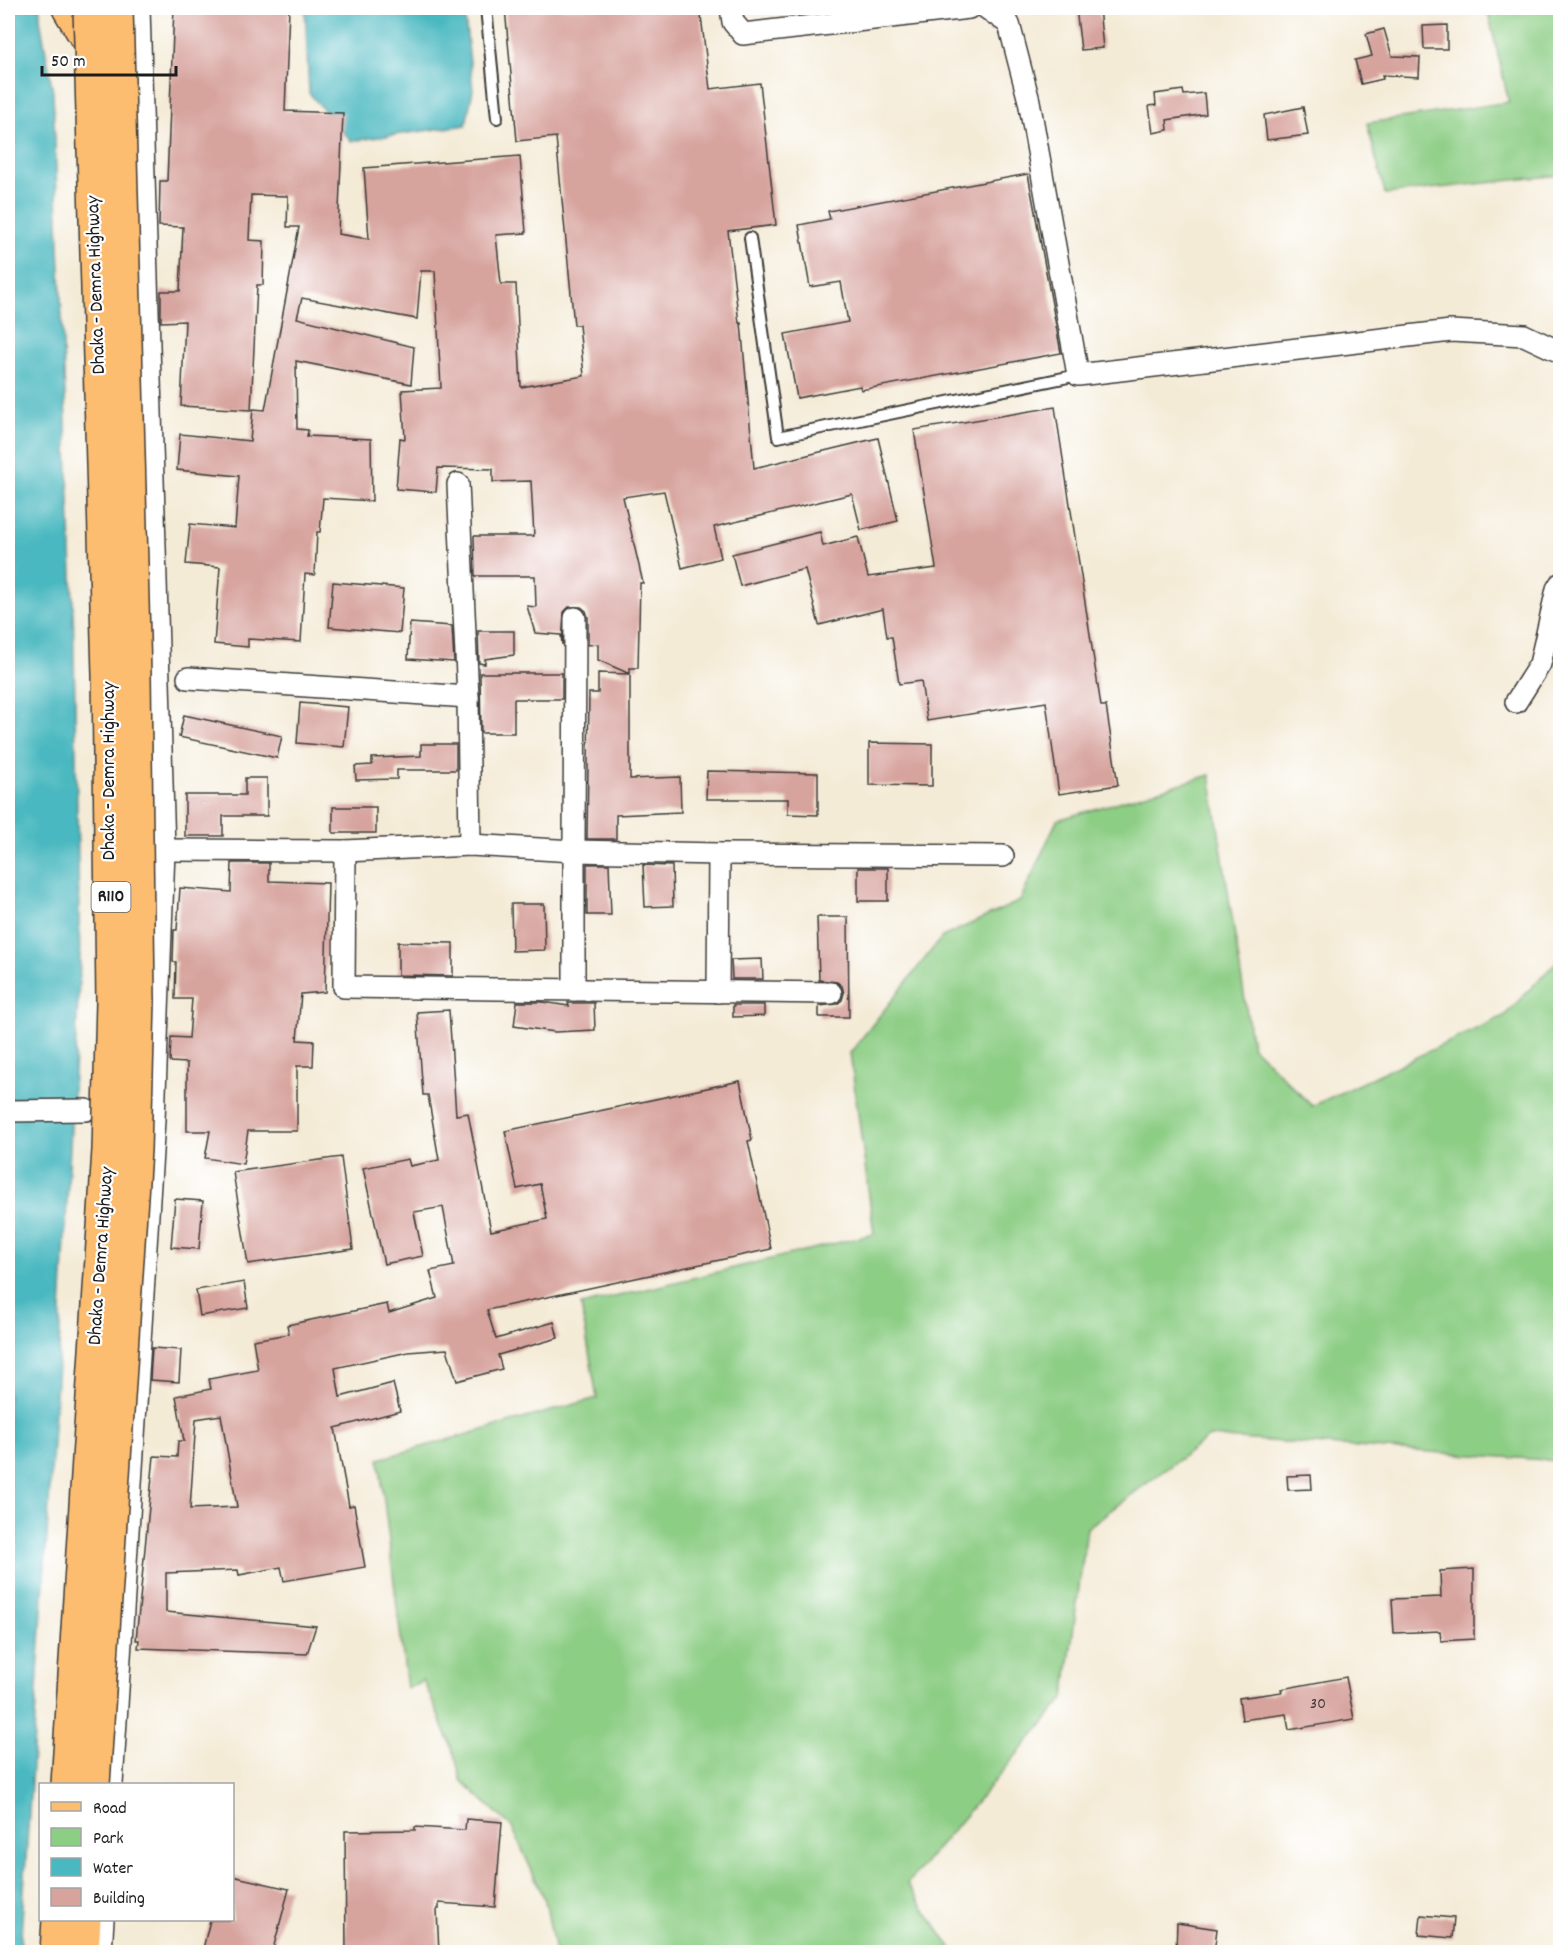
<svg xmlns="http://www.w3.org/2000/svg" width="1568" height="1960" font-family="Dekko,sans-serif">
<rect width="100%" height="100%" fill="#fff"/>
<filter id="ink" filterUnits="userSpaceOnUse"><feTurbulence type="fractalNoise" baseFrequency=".0167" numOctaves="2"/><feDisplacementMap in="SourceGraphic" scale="12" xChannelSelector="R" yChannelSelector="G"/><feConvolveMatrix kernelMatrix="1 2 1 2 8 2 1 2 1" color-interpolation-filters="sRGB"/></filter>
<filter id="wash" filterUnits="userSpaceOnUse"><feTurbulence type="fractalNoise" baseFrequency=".008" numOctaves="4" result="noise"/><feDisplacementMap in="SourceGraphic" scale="24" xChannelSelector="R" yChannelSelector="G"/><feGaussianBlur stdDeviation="1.35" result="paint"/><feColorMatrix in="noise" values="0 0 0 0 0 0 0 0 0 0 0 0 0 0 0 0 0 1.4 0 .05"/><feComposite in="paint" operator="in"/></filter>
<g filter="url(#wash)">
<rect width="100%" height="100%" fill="#f4ebd7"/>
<g fill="#8dce85" stroke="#547550" stroke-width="1.5">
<polygon points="1487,8 1560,8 1560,175 1385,194 1367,123 1509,102"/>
<polygon points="1210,775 1252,1046 1312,1106 1504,1016 1560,958 1560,1461 1209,1437 1087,1528 1064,1699 907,1884 954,1952 555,1952 545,1900 512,1827 461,1780 454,1752 423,1680 407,1689 379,1459 597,1398 581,1305 874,1234 850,1053 942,937 1020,901 1057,820"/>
</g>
<g fill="#49b8c0" stroke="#326a6e" stroke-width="1.5">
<polygon points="8,8 40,8 40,19 53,92 73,600 80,964 59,1349 20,1952 8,1952"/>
<polygon points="305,8 464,8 473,90 466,125 351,141 309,93"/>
</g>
<g id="blocks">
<g fill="#d7a39d" fill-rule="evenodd">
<polygon points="174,8 289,8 285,111 343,113 338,234 369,239 364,168 520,156 526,233 496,235 501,284 516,284 521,387 584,376 579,325 574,325 556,137 517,141 505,8 700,8 710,89 760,83 776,225 728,231 739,323 741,323 754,468 878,438 898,521 861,530 852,494 714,527 721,558 682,568 664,491 623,497 643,583 640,583 638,668 630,668 630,779 680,777 681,812 616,815 616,839 587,839 589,693 598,693 598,673 630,674 598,660 598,644 588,645 588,617 586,611 581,607 569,607 564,612 562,645 561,635 535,633 527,606 536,607 535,576 475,576 474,536 534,536 531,481 493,482 493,469 438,468 436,492 396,489 400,438 405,439 402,390 441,388 435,271 421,271 417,319 302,298 297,318 414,347 411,384 296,361 297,429 308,430 307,436 371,439 372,501 323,498 320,532 317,532 315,575 305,574 301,642 248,639 248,647 214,644 220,567 186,564 190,524 235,528 239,476 177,470 180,434 250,441 253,409 265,410 299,227 287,227 288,196 251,195 249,240 264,241 263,285 257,285 251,410 181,406 185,321 161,322 161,291 180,291 183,227 159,226 160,181 167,181"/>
<polygon points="1076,8 1099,8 1103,48 1081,50"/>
<polygon points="1447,25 1447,49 1424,49 1423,26"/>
<polygon points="1384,29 1392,56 1420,57 1419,77 1382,75 1383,79 1361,84 1355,60 1372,56 1366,34"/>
<polygon points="1183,90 1184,95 1204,93 1206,114 1167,120 1168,130 1153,133 1149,106 1156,105 1155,94"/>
<polygon points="1303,107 1308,135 1267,140 1264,115"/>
<polygon points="1028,174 1061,353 861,390 860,386 797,398 785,334 848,322 841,282 810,287 799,225 830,219 828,211"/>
<polygon points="1055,407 1101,706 1106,706 1118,785 1059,794 1046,702 927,721 921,681 899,684 892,637 887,637 883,609 819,625 805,569 740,586 732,554 820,532 823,546 858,537 868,577 936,568 914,430"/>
<polygon points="333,582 404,588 400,633 329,627"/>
<polygon points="410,623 452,626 454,662 408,659"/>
<polygon points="478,631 514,631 514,655 485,659 485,664 479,663"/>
<polygon points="480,673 562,673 562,699 514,699 514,733 481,733"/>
<polygon points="300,703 348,707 344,747 297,743"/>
<polygon points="184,715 282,736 277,758 179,737"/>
<polygon points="869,743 932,744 932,786 869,785"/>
<polygon points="421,744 456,744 456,770 397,770 397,779 356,780 355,766 372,765 372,758 421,756"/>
<polygon points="707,771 818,773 818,815 788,814 788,799 706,799"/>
<polygon points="245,778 267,778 267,816 223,816 223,836 185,836 185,795 245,795"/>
<rect x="333" y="807" width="43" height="26"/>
<polygon points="232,863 269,863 269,881 328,883 325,992 301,994 297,1040 314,1041 313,1066 297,1066 297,1131 248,1131 243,1164 205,1158 210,1131 187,1131 187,1063 170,1062 171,1037 189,1038 192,999 175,999 176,962 173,962 174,930 177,930 180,888 231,892"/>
<polygon points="587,864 609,864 611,915 587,915"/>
<polygon points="643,865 672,866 673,906 645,907"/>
<rect x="858" y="868" width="30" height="33"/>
<polygon points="511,904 544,904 545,950 512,951"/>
<polygon points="817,917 848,917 849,1017 819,1017 819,1006 837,1004 842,1000 844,993 842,986 837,982 819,980"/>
<polygon points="398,942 453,943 453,976 398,975"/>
<polygon points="762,959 763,979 732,979 731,960"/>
<polygon points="517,1002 542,1002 569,1006 568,1003 594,1003 595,1030 555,1032 514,1026"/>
<polygon points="733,1005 764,1005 764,1016 733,1017"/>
<path d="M449,1010L456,1115L468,1113L491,1231L547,1219L540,1184L517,1189L505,1131L740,1081L752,1140L748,1141L771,1249L487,1310L496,1339L554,1322L558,1338L498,1355L502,1369L457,1381L447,1349L408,1352L335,1368L340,1397L393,1383L400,1411L335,1428L349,1506L354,1505L365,1567L284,1581L281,1567L239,1575L238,1570L166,1573V1612L316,1626L307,1654L138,1648L139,1640H136L154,1456L177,1457L178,1441H184L176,1396L211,1389L209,1379L258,1370L253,1340L289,1334L287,1325L387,1304L389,1313L437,1298L430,1271L454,1266L443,1207L414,1212L423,1256L384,1264L363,1168L408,1159L410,1166L439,1160L428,1095H423L417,1012ZM221,1415L237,1507L190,1509L196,1419Z"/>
<polygon points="341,1157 353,1249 248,1264 233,1172"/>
<polygon points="175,1199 203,1201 199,1249 171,1247"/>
<polygon points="244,1282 248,1308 200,1316 196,1290"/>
<polygon points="152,1348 181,1350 179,1382 150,1380"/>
<polygon points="1311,1475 1312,1489 1288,1490 1287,1476"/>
<polygon points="1474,1569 1474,1639 1441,1641 1440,1631 1394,1633 1392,1599 1441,1597 1440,1571"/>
<polygon points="1346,1677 1354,1719 1289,1730 1286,1714 1242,1720 1239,1698 1282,1692 1281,1689"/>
<polygon points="466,1819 502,1822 495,1907 439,1903 439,1909 437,1909 439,1953 346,1953 345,1831 415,1830 415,1827 465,1830"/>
<polygon points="232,1876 289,1889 272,1953 202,1953 210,1920 232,1920"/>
<polygon points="1421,1915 1454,1918 1452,1938 1419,1935"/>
<polygon points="1177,1923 1217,1929 1214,1953 1176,1950"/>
</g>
</g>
</g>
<g filter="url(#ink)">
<use href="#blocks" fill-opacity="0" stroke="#3c3b38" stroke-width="1.5"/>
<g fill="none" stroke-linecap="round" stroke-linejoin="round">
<g stroke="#3c3b38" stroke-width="14">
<g id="service">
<polyline points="486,8 497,118"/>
<polyline points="750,238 778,437 1078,375"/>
</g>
</g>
<g stroke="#3c3b38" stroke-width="24">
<g id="minor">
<polyline points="731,8 733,22 743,34 969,8"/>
<polyline points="986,8 1009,24 1029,101 1078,375 1451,331 1524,335 1560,352"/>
<polyline points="458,484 468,697 470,845"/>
<polyline points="188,678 468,697"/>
<polyline points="1516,702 1540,664 1557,589 1560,584"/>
<polyline points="164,850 345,851 470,845 574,851 575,618"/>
<polyline points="345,851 344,987 831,993"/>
<polyline points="574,990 574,851 719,854 1003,856"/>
<polyline points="718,992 719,854"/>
<polyline points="8,1111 86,1110"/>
<polyline points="112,1784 154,1120 164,850 139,8"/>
<polyline points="101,1952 103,1920"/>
</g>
</g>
<g stroke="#3c3b38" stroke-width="36">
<g id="primary">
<polyline points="69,8 90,43"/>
<polyline points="57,1952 59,1920"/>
<polyline points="82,1952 84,1920"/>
</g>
</g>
<use href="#service" stroke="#fff" stroke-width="10"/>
<use href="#minor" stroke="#fff" stroke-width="21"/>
<use href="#primary" stroke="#fcbd6f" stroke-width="33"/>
<g stroke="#3c3b38" stroke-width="36" stroke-linecap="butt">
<g id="primary-bridge">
<polyline points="68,1784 109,1150 113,1001 109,675 90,8"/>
<polyline points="93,1784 134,1150 138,1001 134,675 116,8"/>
</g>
</g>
<use href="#primary-bridge" stroke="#fcbd6f" stroke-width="33"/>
</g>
</g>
<g text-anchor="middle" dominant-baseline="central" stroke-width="4.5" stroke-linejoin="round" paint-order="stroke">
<g font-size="16" fill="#4b3e3c">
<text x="1318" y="1704">30</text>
</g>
<rect fill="#fff" stroke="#606060" stroke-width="1.5" x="91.5" y="882" width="39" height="30" rx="4.5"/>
<g font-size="18" font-weight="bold" fill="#1c1c1c">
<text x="111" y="897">R110</text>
</g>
<g font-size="20" fill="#1c1c1c" stroke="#fff">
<text transform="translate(97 285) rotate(-92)">Dhaka - Demra Highway</text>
<text transform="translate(110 771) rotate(-90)">Dhaka - Demra Highway</text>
<text transform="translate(102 1256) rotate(-86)">Dhaka - Demra Highway</text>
</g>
</g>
<rect width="1568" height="1960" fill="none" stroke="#fff" stroke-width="30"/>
<rect x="39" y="1783" width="195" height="138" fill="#ffffff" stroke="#a4a4a4" stroke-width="1.5"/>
<rect x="51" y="1802" width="30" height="9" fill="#fcbd6f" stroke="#a4a4a4" stroke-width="1.5"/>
<text x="93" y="1813" font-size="18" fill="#1c1c1c">Road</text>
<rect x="51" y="1828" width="30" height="18" fill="#8dce85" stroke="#a4a4a4" stroke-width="1.5"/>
<text x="93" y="1843" font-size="18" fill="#1c1c1c">Park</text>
<rect x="51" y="1858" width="30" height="18" fill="#49b8c0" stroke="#a4a4a4" stroke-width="1.5"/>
<text x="93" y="1873" font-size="18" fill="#1c1c1c">Water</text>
<rect x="51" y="1888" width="30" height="18" fill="#d7a39d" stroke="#a4a4a4" stroke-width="1.5"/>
<text x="93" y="1903" font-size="18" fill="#1c1c1c">Building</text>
<path d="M42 66v9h134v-9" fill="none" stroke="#1c1c1c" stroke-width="3"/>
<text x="51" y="66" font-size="18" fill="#1c1c1c" stroke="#ffffff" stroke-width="4.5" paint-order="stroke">50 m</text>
</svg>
